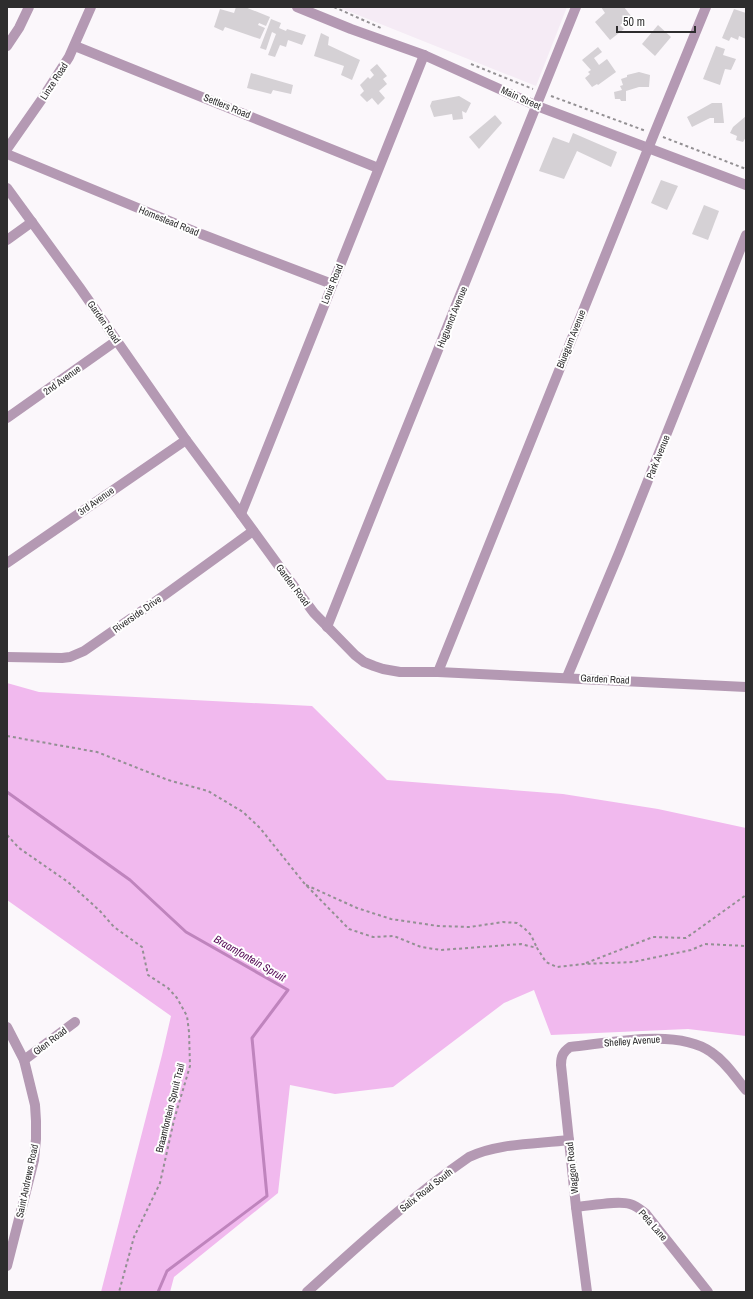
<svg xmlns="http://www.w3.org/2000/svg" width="753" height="1299" font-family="'Archivo Narrow',sans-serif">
<rect width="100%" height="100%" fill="#fbf7fb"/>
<polygon fill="#f5ebf5" points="338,7 567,7 536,86"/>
<polygon fill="#f1b9ee" points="7,683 39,692 312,706 387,780 563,794 658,809 746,828 746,1036 688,1029 551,1035 534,990 504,1003 393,1087 335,1094 290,1085 278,1193 174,1277 170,1292 101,1292 162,1055 171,1016 7,900"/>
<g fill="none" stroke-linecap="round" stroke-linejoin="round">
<polyline stroke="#bf84bd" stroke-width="3" points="7,792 130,880 186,932 288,990 252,1038 267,1196 167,1271 158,1292"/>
</g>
<g fill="#d5d1d5">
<polygon points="236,7 245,7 270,17 266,26 259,23 258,25 265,28 260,39 225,27 223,31 214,27 220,9 234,13"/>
<polygon points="601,7 624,7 631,16 620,25 624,29 610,40 595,22 605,13"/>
<polygon points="734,9 746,13 746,39 739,36 738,40 731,37 729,41 722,38"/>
<polygon points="271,19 281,23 279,28 286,31 287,29 306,35 302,45 288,40 286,47 280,45 275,57 268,55 276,34 272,32 266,50 260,48"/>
<polygon points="658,25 671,37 655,56 642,44"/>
<polygon points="321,33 329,37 328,45 360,60 352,80 341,75 344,66 314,56"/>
<polygon points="716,46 725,49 723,55 736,59 731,70 725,69 720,85 703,79"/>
<polygon points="598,47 602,52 594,58 599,65 607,59 616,72 598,85 597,84 592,87 585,78 590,74 588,72 591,70 582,60"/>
<polygon points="377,64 387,76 383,79 387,84 379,91 385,98 378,105 372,98 367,102 360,95 364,91 360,85 368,77 370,79 374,75 370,70"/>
<polygon points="639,72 650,75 649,87 639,87 626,91 626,101 621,101 620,99 615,99 614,92 622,90 620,86 623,85 621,79 627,77 627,75"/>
<polygon points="251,73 293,85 291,94 273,90 271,94 247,88"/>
<polygon points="459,96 471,103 466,113 462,111 463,119 453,120 452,114 434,117 430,106 432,101"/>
<polygon points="712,103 722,103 724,123 714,123 714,118 710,118 692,127 687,117"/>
<polygon points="495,115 502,123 479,149 469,137"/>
<polygon points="746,116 746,137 743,142 736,140 737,136 730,133 733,127"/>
<polygon points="573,133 617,152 611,167 577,151 564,179 539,171 553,137 569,143"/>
<polygon points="661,180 678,186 667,210 651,203"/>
<polygon points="704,205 719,211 708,240 692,234"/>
</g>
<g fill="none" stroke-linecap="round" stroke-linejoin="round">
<g stroke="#939093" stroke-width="2" stroke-dasharray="3 3" stroke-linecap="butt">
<polyline points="334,7 381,28"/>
<polyline points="471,64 533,89"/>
<polyline points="551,96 646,131"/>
<polyline points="663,137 746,169"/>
<polyline points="7,736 97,752 168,780 208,791 243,812 260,828 304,883 349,929 373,937 394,936 421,947 441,950 521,944 537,948 546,962 557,967 584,964 633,962 691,950 705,944 746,946"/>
<polyline points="7,835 19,848 68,882 100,911 114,927 142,947 148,975 168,988 177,998 187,1016 189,1032 190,1066 174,1120 160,1183 134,1237 119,1292"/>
<polyline points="306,885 357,908 391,919 438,926 470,927 503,922 517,923 524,928 531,935 537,948"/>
<polyline points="586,963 653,937 686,938 746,895"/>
</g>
<g stroke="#b499b3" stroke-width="10">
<polyline points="297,7 351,29 424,55 537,106 746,185"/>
<polyline points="7,46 19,28 29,7"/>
<polyline points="75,46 378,168"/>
<polyline points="7,149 42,99 69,57 91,7"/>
<polyline points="7,154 201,234 332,284"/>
<polyline points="7,188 80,288 186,440 241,514 281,569 314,613 355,655 364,662 374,666 383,669 400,672 438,672 746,687"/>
<polyline points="7,240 32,222"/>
<polyline points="7,418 116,341"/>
<polyline points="241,514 424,55"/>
<polyline points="7,563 186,440"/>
<polyline points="327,627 382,489 576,7"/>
<polyline points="7,657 62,658 70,657 84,651 166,594 253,531"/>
<polyline points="438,672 654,134 706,7"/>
<polyline points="567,677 619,553 746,235"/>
<polyline points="7,1027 24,1060 35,1105 36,1121 36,1139 34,1160 7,1266"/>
<polyline points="24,1060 75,1022"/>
<path d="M576,1207C589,1206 618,1200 630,1204C637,1206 641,1210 646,1214L708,1292"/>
<path d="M307,1292C359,1245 411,1197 469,1157C498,1143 537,1144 569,1140"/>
<path d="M587,1292L576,1207L561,1065C561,1056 563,1052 570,1047C609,1043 678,1028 711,1052C726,1062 735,1077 746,1090"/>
</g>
</g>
<g text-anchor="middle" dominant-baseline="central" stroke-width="4" stroke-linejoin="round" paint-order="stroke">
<g font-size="10" fill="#2e2d2e" stroke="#fff">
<text transform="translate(54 81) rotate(-57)">Linze Road</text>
<text transform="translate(521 98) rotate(24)">Main Street</text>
<text transform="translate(227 106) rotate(22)">Settlers Road</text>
<text transform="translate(169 221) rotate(22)">Homestead Road</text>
<text transform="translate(332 284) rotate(-68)">Louis Road</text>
<text transform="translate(452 317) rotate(-68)">Huguenot Avenue</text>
<text transform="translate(104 322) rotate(55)">Garden Road</text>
<text transform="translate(571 339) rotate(-68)">Bluegum Avenue</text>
<text transform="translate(62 380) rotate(-36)">2nd Avenue</text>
<text transform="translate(658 457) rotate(-68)">Park Avenue</text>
<text transform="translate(96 501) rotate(-35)">3rd Avenue</text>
<text transform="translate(293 585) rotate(53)">Garden Road</text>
<text transform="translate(137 614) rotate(-35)">Riverside Drive</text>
<text transform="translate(605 679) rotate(3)">Garden Road</text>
<text transform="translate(50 1041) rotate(-37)">Glen Road</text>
<text transform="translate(632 1041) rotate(-4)">Shelley Avenue</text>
<text transform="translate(170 1108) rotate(-76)">Braamfontein Spruit Trail</text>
<text transform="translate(572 1168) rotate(-96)">Waggon Road</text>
<text transform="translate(27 1181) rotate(-78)">Saint Andrews Road</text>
<text transform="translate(426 1190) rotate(-38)">Salix Road South</text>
<text transform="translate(653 1225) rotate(49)">Peta Lane</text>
</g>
<g font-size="11" font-style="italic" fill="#530754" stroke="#fff">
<text transform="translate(250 958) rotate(30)">Braamfontein Spruit</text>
</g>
</g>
<rect width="753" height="1299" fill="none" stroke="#2e2d2e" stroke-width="16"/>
<path d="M617 26v6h78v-6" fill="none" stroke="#2e2d2e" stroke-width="2"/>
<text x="623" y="26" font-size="12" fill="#2e2d2e" stroke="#ffffff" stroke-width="3" paint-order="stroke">50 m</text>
</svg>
